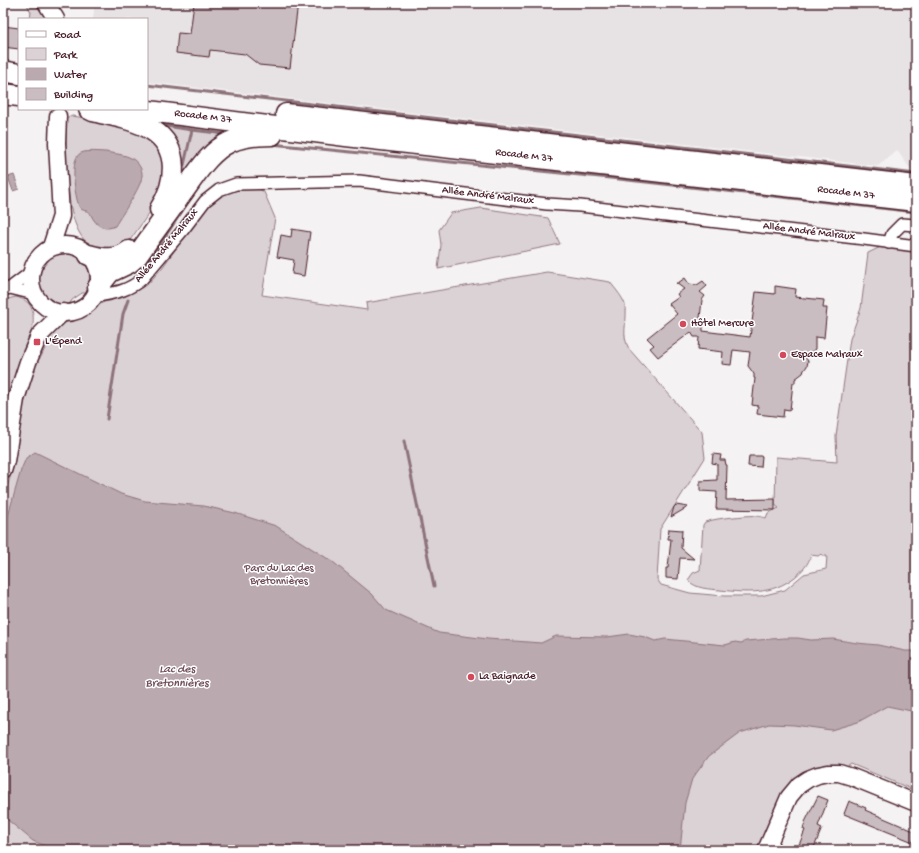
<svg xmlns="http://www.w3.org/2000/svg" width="919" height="853" font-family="'Gochi Hand',sans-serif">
<rect width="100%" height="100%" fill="#f4f2f2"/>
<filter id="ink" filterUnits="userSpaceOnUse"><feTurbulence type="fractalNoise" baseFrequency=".025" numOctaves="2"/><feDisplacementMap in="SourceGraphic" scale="8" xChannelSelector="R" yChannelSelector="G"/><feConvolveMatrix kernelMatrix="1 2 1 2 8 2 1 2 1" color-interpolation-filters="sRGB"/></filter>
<g filter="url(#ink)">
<polygon fill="#e7e2e3" points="95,3 916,3 916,170 911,170 897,150 878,166 147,82 147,19 93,19"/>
<g fill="#dbd2d5" stroke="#927880">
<polygon points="26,3 36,3 46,19 30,19 31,12"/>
<path d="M72,116L106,121L149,135L164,156L162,195L128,243L115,252C108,250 98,250 91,246C62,228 67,151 66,119Z"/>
<polygon points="145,120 238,130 184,184"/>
<path d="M243,187L259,189L264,192L275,218L262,295L367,310L366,303L547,272L610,282C615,289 625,299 626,309C627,325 621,334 629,349L702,432L705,458L660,529L657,579L661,585L690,593L724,596H761L785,590L804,574L826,569L827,556H823L821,554L818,556L811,555C808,565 803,570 795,577C771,595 748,593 720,590C710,589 695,589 688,580L693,573L700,570L703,525L705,522C715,519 723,518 734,517C747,516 752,514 766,518L768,513L779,508L775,505L776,457L837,462L836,436L850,339L861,308L868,253L889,243L916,246V791L851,764L844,769L789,790L786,788L782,793L758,850H3V501L14,464L21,414L38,357H41L46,346L43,345C49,337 53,329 62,324C67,320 76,321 83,317C92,312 99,301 110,301L147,285L162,268L203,211L218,197L230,190Z"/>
<polygon points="481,208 548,218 560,244 438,269 441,245 439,230 451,213"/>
<path d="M66,252C88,258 94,272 86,293H82L72,300L69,305C29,307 25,255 66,252Z"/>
<path d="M16,297C32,301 34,310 33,325L3,449V300Z"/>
</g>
<g fill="#baa9ae" stroke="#8d727a">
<path d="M106,152C115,154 123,154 131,158C137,161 143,169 142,176C141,188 122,214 115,226C107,230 99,228 94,220C92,218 91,214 89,212C85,210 81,211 79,206C75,197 69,158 81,153C88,150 99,152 106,152Z"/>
<polygon points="14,175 19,189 13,191 8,177"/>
<polygon points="35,452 121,494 145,501 204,506 235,513 276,526 333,562 372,594 386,610 439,633 488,639 541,643 556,636 607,637 629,634 645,637 655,641 665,639 725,645 735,642 741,643 746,641 784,638 798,638 811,640 833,639 857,643 878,645 905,651 916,651 916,712 887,706 858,722 831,730 794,725 769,724 740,733 709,756 692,779 685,803 680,850 56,850 33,841 3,816 3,533 21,470 26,458"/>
</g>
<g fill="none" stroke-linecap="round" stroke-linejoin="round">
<g stroke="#8d727a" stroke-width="3">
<polyline points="147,85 916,174"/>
<polyline points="160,125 192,130"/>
<polyline points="271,144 610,178 916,212"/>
<polyline points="184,165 192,130 226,134"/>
<polyline points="141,266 160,244 199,186"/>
<polyline points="107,419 123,314 128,300"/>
<polyline points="404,441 434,586"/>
</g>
</g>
<g fill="#cabdc1" stroke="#4a1f2b">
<polygon points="194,3 298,3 290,68 259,65 245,54 210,50 209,57 176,53 178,33 190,34"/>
<polygon points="3,26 19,28 19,49 3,47"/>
<polygon points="292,229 310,232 304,276 292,274 294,260 277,257 281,235 291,237"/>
<polygon points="685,278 689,284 697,285 703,281 707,286 700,292 705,296 702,300 700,318 703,321 703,331 750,337 756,292 775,294 775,286 796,289 795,297 824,300 823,308 827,308 824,338 815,337 815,349 805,357 808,361 807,366 804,370 803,373 795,379 795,383 793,383 790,410 784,409 783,417 757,414 758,406 752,405 755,378 754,378 754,374 748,366 750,352 733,350 731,365 722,364 723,352 698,349 699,337 694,337 691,332 658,357 650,348 654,345 647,338 677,314 669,304 679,297 677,294 684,289 676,283 678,283"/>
<polygon points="713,454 721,455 720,460 725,460 726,465 727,465 726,500 775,499 775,510 716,509 717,492 700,491 700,481 717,480 717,464 712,463"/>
<polygon points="749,456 762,456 761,467 748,466"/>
<polygon points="676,505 688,507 671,517 674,507"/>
<polygon points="669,529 682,530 681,548 694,559 680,558 678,579 666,578 666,568 668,568 671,539 668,539"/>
<polygon points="818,796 828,800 818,826 822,828 813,850 797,850 805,830 803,829 805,822"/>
<polygon points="849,801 866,808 865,810 916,832 916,836 913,842 844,814"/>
</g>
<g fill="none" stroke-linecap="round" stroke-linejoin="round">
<g stroke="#4a1f2b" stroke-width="14">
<g id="street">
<polyline points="889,243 892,234 902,224 916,225"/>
<polyline points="10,288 34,294"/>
<polyline points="3,290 10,288 31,272"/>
<path d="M94,297C112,293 127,292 142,279L183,230L205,201L219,190L236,184L359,181L547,204L580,206L864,239L916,246"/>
</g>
</g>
<g stroke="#4a1f2b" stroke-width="19">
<g id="secondary">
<polyline points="46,3 56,19"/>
<circle cx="65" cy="279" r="34"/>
<polyline points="51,247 61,216 57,143 58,116"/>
<polyline points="3,471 6,461 16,399 28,362 39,336 63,312"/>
<polyline points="766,850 789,797 799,785 808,779 818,775 828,773 839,773 852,777 916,803"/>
</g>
</g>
<g stroke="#4a1f2b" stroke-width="23">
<g id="highway">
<polyline points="3,71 19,74"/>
<polyline points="3,94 19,96"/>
<path d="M89,109L93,111C113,116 135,119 152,130C181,148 176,184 160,209"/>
<polyline points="133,109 346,136 916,201"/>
<polyline points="286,114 916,186"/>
<path d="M89,255C103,259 117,261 129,251"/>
<path d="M98,287L110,272L129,263L137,256C151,236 166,216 180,196C194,178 208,152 230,142C243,136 257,135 272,135"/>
</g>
</g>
<use href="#street" stroke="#fff" stroke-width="11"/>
<use href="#secondary" stroke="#fff" stroke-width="16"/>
<use href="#highway" stroke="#fff" stroke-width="20"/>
</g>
</g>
<g fill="#d1495b" stroke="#fff" stroke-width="1.5">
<circle cx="683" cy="324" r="4"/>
<rect x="33" y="338" width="8" height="8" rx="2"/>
<circle cx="783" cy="355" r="4"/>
<circle cx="471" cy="677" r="4"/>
</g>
<g text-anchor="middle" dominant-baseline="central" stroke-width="3" stroke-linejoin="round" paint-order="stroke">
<g font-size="11" fill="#4a1f2b" stroke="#fff">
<text transform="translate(203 117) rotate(7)">Rocade M 37</text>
<text transform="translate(524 156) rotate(7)">Rocade M 37</text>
<text transform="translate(846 193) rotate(7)">Rocade M 37</text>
<text transform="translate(488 196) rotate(7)">Allée André Malraux</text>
<text transform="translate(809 232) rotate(7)">Allée André Malraux</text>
<text transform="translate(167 246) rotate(-50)">Allée André Malraux</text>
</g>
<g font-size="11" fill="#4a1f2b" stroke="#fff" text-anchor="start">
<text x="691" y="324">Hôtel Mercure</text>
<text x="45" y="342">L'Épend</text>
<text x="791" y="355">Espace Malraux</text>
<text x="479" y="677">La Baignade</text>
</g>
<g font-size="11" fill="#6e4c56" stroke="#fff">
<text x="279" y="569">Parc du Lac des<tspan x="279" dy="13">Bretonnières</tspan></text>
</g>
<g font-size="12" font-style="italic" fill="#714f59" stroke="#fff">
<text x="177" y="670">Lac des<tspan x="177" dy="14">Bretonnières</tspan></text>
</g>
</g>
<rect width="919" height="853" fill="none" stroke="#fff" stroke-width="16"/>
<rect x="8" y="8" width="903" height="837" fill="none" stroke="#4a1f2b" stroke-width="1.5" filter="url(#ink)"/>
<rect x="18" y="18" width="130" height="92" fill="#ffffff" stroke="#b7a5aa"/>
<rect x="26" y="31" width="20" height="6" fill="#ffffff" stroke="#b7a5aa"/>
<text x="54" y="38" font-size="12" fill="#4a1f2b">Road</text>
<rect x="26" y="48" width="20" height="12" fill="#dbd2d5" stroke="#b7a5aa"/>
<text x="54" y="58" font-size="12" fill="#4a1f2b">Park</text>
<rect x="26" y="68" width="20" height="12" fill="#baa9ae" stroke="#b7a5aa"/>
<text x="54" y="78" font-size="12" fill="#4a1f2b">Water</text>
<rect x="26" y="88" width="20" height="12" fill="#cabdc1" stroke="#b7a5aa"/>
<text x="54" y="98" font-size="12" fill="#4a1f2b">Building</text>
</svg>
